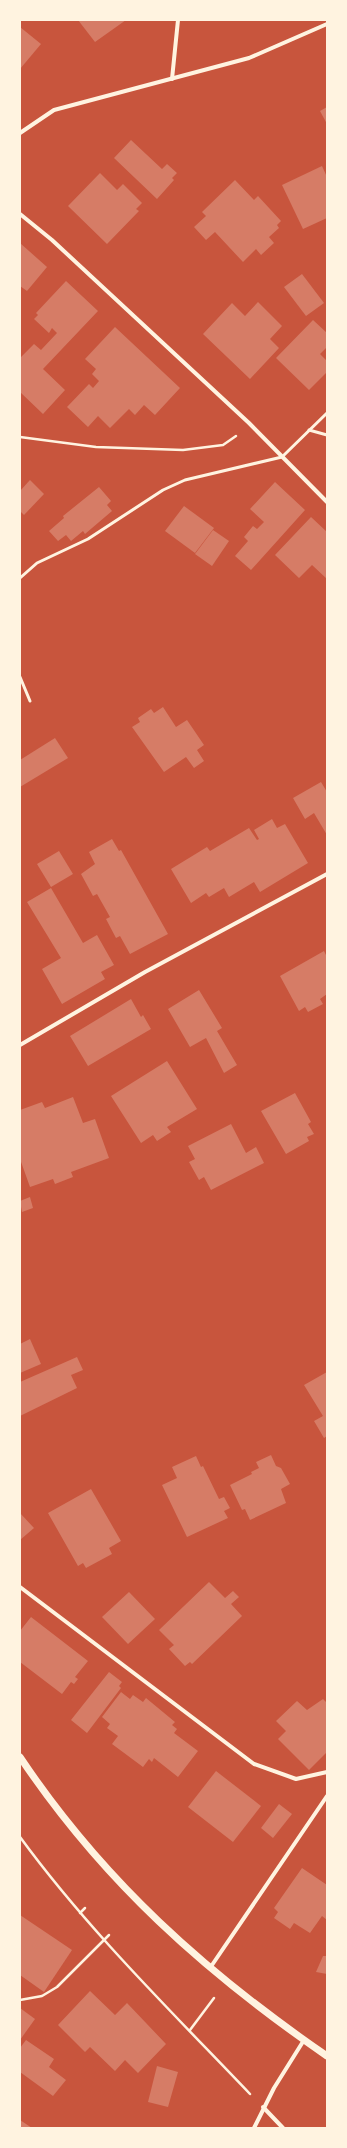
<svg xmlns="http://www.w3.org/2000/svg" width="347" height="2148" font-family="'Noto Serif',serif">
<rect width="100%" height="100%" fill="#c8553d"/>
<g fill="#d67c66">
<polygon points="78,20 126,20 95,42"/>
<polygon points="20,27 41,44 20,69"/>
<polygon points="327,107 327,124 320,111"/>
<polygon points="131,140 162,169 167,164 177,173 172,178 174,180 157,199 114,158"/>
<polygon points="322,166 327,177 327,218 303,229 282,185"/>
<polygon points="100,173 117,190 123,184 142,203 136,209 139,211 107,244 68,206"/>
<polygon points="235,180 254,200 258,196 281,221 277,225 279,228 269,237 274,243 261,255 256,249 243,262 215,232 206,240 194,227 206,216 202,212"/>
<polygon points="20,243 47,267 27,291 20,286"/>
<polygon points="302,274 324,303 306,316 284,287"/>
<polygon points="66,281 98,311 43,369 65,390 43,414 20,392 20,358 34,344 41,350 57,333 52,328 49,333 34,319 38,315 36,313"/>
<polygon points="258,302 282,326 270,339 279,348 250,379 203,334 232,303 245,316"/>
<polygon points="313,320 327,333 327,347 320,354 327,361 327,372 309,390 276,358"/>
<polygon points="115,327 180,388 155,415 144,405 135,415 129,409 110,428 98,416 88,427 67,407 89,384 93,388 99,381 92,374 96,369 85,359"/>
<polygon points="30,480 44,494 24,515 20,511 20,491"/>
<polygon points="275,482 305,510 251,570 235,556 248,541 244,537 253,526 257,529 264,522 250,509"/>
<polygon points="99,487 111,501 107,505 112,511 85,534 83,531 71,541 66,535 58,541 49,531 64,518 63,516"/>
<polygon points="184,506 214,528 195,553 165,531"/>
<polygon points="311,517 327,532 327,579 312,565 299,578 275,555"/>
<polygon points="213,530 229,541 212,566 195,554"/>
<polygon points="163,707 176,727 187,720 204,745 197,750 204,761 194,768 186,757 164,772 132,727 140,722 138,718 151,709 154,713"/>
<polygon points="55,738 68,758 20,787 20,760"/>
<polygon points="321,782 327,792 327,835 314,813 305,819 293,798"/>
<polygon points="272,819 277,828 285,824 308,863 260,892 254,882 229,897 224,888 209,897 206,893 191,903 171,869 207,847 210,851 249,828 257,840 259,839 254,830"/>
<polygon points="112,839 119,851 121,850 168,934 130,954 120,936 116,938 106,919 110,917 97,894 93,896 81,874 95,864 89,852"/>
<polygon points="59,851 73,874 51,887 37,864"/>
<polygon points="51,888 83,943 97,935 114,965 101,972 105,979 62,1004 42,969 61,958 27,902"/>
<polygon points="324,951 327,957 327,994 320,999 323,1004 308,1012 305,1007 299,1011 280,976"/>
<polygon points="199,990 222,1028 217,1031 237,1065 224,1073 206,1038 190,1047 168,1009"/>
<polygon points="131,999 141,1017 143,1015 151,1029 88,1066 70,1036"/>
<polygon points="167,1061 197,1109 167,1127 171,1132 157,1141 153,1135 141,1143 111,1096"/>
<polygon points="295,1093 311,1122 308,1124 314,1134 307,1137 309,1141 286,1154 261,1111"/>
<polygon points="73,1097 83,1123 95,1119 109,1158 71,1172 73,1177 55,1184 53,1179 30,1187 20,1159 20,1110 42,1102 45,1108"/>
<polygon points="231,1124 246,1153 256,1147 264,1163 211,1190 204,1177 199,1180 189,1162 195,1159 188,1146"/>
<polygon points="30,1197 33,1208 22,1212 20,1201"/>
<polygon points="30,1339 41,1364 20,1373 20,1344"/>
<polygon points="77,1357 83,1370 71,1375 77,1388 20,1416 20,1382"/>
<polygon points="327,1372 327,1436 324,1438 314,1421 323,1416 304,1385"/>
<polygon points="271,1455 276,1466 281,1468 290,1484 281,1489 286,1503 250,1520 245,1509 242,1510 230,1485 252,1474 251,1472 259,1468 256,1462"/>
<polygon points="196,1456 201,1467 203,1466 219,1499 224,1497 230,1508 224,1511 228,1518 187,1537 162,1485 177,1478 172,1467"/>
<polygon points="91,1489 121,1541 109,1548 112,1554 86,1568 83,1563 78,1566 48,1513"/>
<polygon points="20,1513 34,1528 20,1540"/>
<polygon points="209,1582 225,1598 233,1591 239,1597 231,1604 242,1616 192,1664 190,1662 185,1666 169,1649 174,1645 159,1630"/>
<polygon points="129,1592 155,1619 128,1644 102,1617"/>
<polygon points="31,1617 88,1661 75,1677 78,1679 74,1684 71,1682 62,1694 20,1662 20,1631"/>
<polygon points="109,1672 122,1682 119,1686 121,1688 87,1733 71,1720"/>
<polygon points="121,1692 130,1699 133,1695 143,1702 146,1698 175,1722 172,1725 177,1729 174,1733 198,1751 178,1777 154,1758 152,1762 149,1759 143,1767 112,1744 118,1736 107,1728 110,1724 102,1717"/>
<polygon points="323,1699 327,1703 327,1752 309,1770 278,1739 286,1731 276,1721 297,1701 307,1710"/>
<polygon points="216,1771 261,1806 233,1842 188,1807"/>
<polygon points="279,1804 292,1814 273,1838 261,1828"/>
<polygon points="302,1868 327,1885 327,1920 322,1916 310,1933 294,1923 290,1929 274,1918 278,1912 274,1908"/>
<polygon points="20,1915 72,1950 44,1992 20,1975"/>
<polygon points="323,1956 327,1956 327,1974 316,1972"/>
<polygon points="90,1991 115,2015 127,2003 166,2044 138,2073 125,2060 115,2071 90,2047 85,2052 58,2025"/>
<polygon points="20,2008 35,2019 20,2040"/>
<polygon points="26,2040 54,2059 49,2067 66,2080 53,2096 20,2072 20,2048"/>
<polygon points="157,2066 178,2072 168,2107 148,2102"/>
<polygon points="20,2120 32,2128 20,2128"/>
</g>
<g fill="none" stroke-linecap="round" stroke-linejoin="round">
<g stroke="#fff3e0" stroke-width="2.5">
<polyline points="20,437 96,447 183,450 223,445 236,436"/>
<path d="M20,1837C88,1930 171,2011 250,2094"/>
<polyline points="80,1913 85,1908"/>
<polyline points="20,2000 42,1996 57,1987 109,1935"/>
<polyline points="190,2030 214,1998"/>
</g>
<g stroke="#fff3e0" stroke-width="3">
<polyline points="309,430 327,435"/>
<polyline points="20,578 37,563 88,539 163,490 185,480 282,457 327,413"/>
<polyline points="20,677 30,701"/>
</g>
<g stroke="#fff3e0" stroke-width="4">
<polyline points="172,79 178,20"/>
<polyline points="20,133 54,110 249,58 327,24"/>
<polyline points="20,214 52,240 249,423 327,502"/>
<polyline points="20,1045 145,972 327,874"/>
<polyline points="20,1587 254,1764 296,1779 327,1772"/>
<polyline points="210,1968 327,1796"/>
<polyline points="263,2107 283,2128"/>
<polyline points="254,2128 274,2088 304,2040"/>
</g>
<path stroke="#fff3e0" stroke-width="7" d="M20,1757C103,1881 205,1972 327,2056"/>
</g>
<rect width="347" height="2148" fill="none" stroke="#fff3e0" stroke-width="42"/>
</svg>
